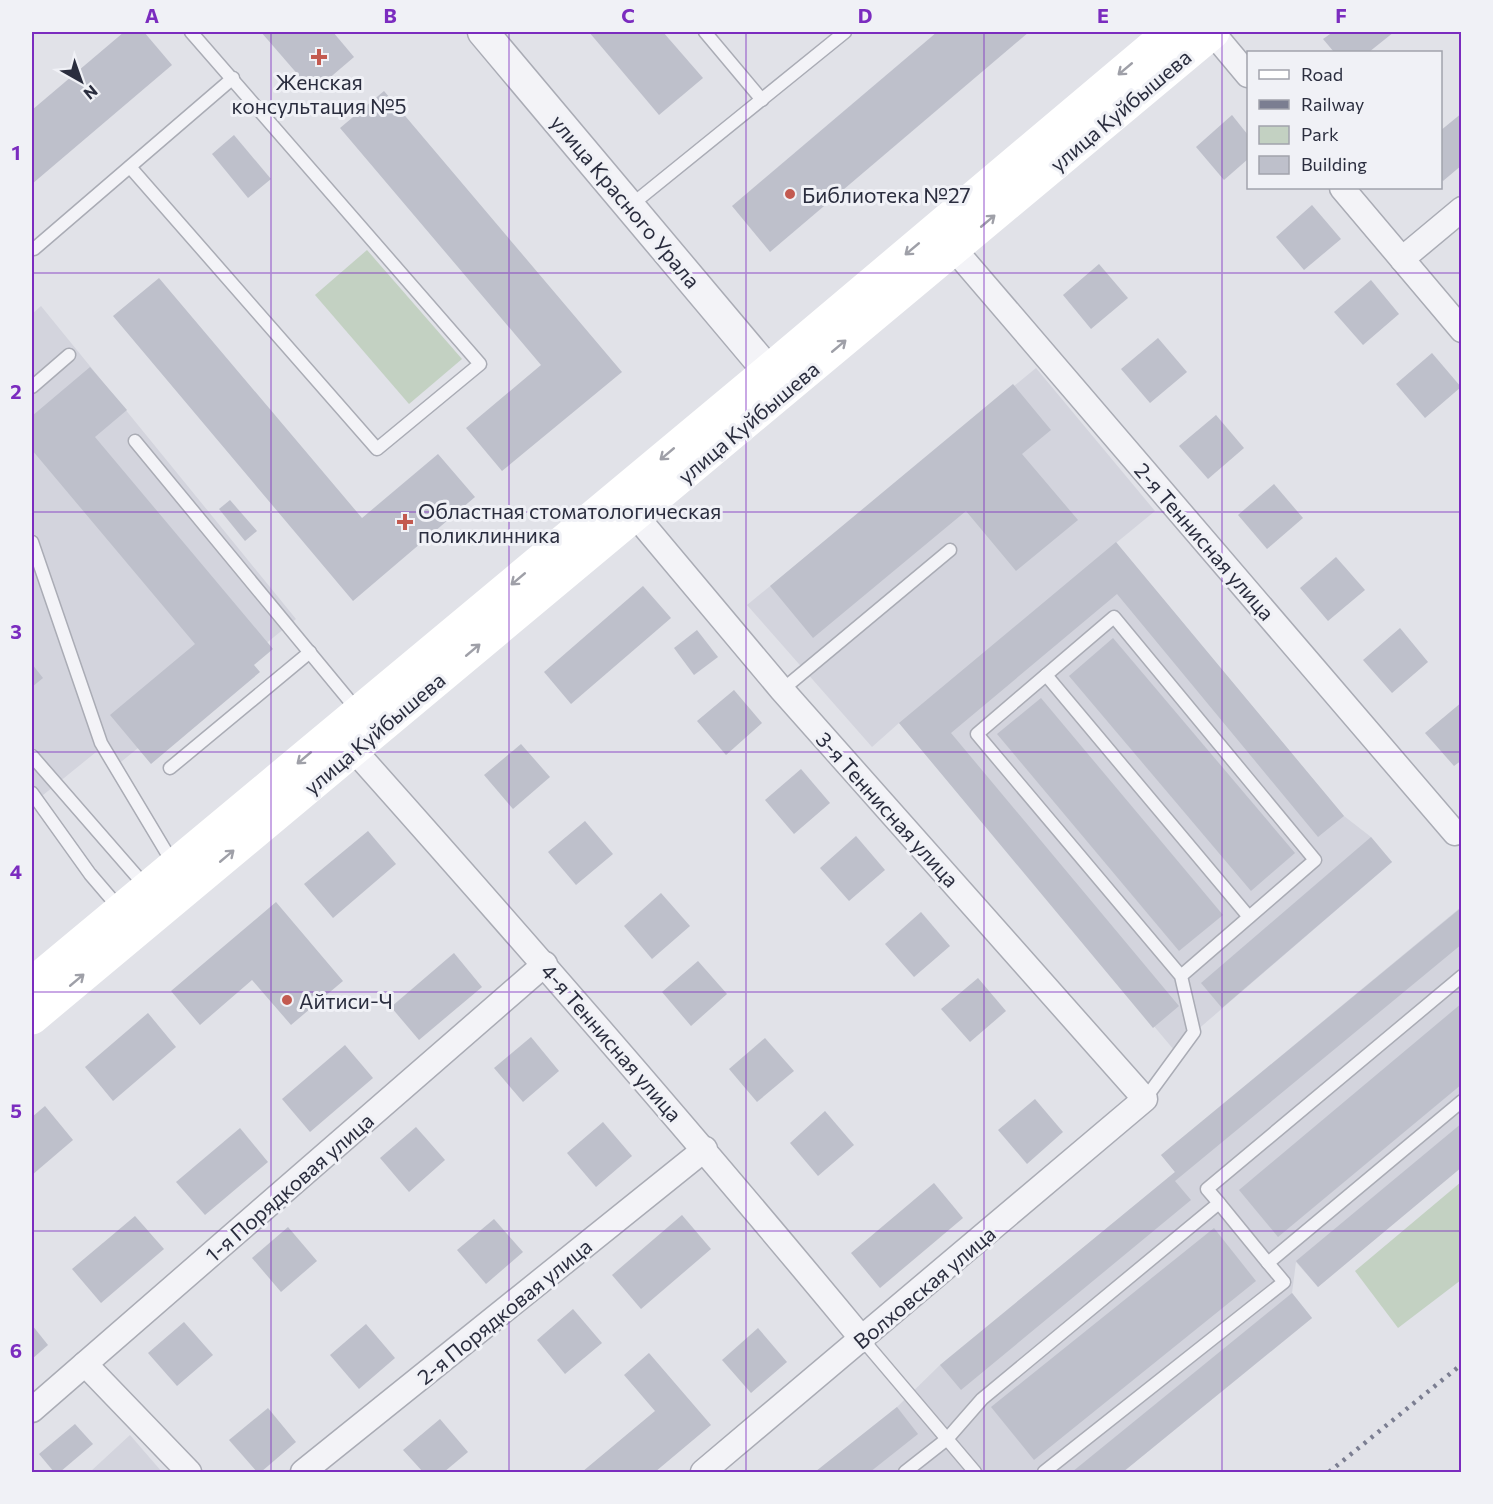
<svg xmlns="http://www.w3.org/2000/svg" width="1493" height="1504" font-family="Commissioner,sans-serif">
<rect width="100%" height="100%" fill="#e1e2e8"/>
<g fill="#d3d4dd">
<polygon points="41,306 296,619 116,766 101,748 32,804 32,314"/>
<polygon points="1036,368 1155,511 1116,543 1344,816 1371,837 1392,862 1174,1050 899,723 872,747 747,605"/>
<polygon points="1461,907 1461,1167 1318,1287 1296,1262 1292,1293 1312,1318 1123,1472 815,1472 897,1407 940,1365 1175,1172 1161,1155"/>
<polygon points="130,1435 162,1472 90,1472"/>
</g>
<g fill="#c3d1c2">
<polygon points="367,250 462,359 409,404 315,295"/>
<polygon points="1461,1182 1461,1280 1398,1328 1355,1271"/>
</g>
<g fill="#bec0cb">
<polygon points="124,32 144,32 172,65 32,184 32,110"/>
<polygon points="261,32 333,32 354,57 313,92"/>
<polygon points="589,32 663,32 703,78 659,115"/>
<polygon points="937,32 1029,32 770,252 732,206"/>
<polygon points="1333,32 1394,32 1369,52 1334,52 1323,39"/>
<polygon points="384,91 622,372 502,471 466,428 541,365 340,128"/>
<polygon points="1462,113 1462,165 1443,181 1440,177 1440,131"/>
<polygon points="1232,115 1248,135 1248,159 1224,180 1196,147"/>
<polygon points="234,135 271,179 248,198 212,154"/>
<polygon points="1312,205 1341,239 1304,270 1276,237"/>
<polygon points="1099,264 1128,298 1091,329 1063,295"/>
<polygon points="159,278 362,518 438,454 475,497 353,601 113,316"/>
<polygon points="1371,280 1399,314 1363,345 1334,312"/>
<polygon points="1158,338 1187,372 1150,403 1121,369"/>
<polygon points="1432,353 1461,387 1425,418 1396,384"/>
<polygon points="90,367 127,410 95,437 273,649 254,665 260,672 151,764 110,715 195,644 32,450 32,416"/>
<polygon points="1013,384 1051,430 1022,454 1078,520 1016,571 966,511 813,638 770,586"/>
<polygon points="1216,415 1244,448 1208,479 1179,446"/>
<polygon points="1274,484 1303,518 1267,549 1238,515"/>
<polygon points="230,500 257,531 245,541 219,509"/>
<polygon points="1116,542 1344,816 1318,837 1117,594 951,733 1179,1006 1153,1028 899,723"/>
<polygon points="1336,557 1365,590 1328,621 1300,588"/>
<polygon points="643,586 671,618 571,704 544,672"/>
<polygon points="1400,628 1428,662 1392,693 1363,660"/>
<polygon points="697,630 718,657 694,675 674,648"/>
<polygon points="1113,638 1295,853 1251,891 1069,676"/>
<polygon points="32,664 43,678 32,687"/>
<polygon points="734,690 762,723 726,755 697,721"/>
<polygon points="1041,698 1223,915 1179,951 997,734"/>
<polygon points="1462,702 1462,760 1454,766 1425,733"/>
<polygon points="521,744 550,777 513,809 484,775"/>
<polygon points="801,769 830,803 794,834 765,800"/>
<polygon points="585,821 613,854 576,885 548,852"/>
<polygon points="368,831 396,864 333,918 304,884"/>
<polygon points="856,836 885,870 849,901 820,868"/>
<polygon points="1371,837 1392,862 1222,1008 1201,983"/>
<polygon points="661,893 690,926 652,959 624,926"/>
<polygon points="276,902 343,981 291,1025 252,980 200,1025 171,991"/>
<polygon points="1462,907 1462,944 1175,1181 1191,1200 961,1390 940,1365 1175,1172 1161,1155"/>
<polygon points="921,912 950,946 914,977 885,944"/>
<polygon points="454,953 482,987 419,1040 391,1007"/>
<polygon points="698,961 727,994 691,1026 662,992"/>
<polygon points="978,978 1006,1011 970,1042 941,1009"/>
<polygon points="1462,1003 1462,1084 1278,1237 1239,1190"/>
<polygon points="148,1013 176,1047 113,1101 85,1067"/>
<polygon points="531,1037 559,1071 523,1102 494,1068"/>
<polygon points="765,1038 794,1071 757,1102 729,1069"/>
<polygon points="345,1045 373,1078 310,1132 282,1099"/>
<polygon points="1035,1099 1063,1132 1027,1164 998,1130"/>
<polygon points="45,1106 73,1140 32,1175 32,1117"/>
<polygon points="825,1111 854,1145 818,1176 790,1143"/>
<polygon points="603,1122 632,1156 596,1187 567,1153"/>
<polygon points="1462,1123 1462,1167 1318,1287 1296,1261"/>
<polygon points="416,1127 445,1160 409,1192 380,1158"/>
<polygon points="240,1128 268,1162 205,1215 176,1182"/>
<polygon points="934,1183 963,1218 880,1288 851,1253"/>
<polygon points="682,1215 711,1249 641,1309 612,1275"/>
<polygon points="135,1216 164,1249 101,1303 72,1269"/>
<polygon points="494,1219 523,1252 486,1284 457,1250"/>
<polygon points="288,1227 317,1261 281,1292 252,1258"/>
<polygon points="1214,1228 1256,1281 1034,1460 991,1407"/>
<polygon points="1292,1293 1312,1318 1123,1472 1072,1472"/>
<polygon points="573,1309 602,1343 565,1374 537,1340"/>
<polygon points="184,1322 213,1355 177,1386 148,1353"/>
<polygon points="366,1324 395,1358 359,1389 330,1355"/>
<polygon points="32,1325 48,1345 32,1359"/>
<polygon points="758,1328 787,1362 751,1393 722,1360"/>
<polygon points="649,1353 711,1425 655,1472 582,1472 655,1411 624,1375"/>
<polygon points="897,1407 918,1434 870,1472 815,1472"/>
<polygon points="268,1408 296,1442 261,1472 257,1472 229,1440"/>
<polygon points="440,1419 468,1452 444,1472 423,1472 403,1450"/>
<polygon points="75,1424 93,1444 60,1472 54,1472 39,1454"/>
</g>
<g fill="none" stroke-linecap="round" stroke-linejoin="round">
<g stroke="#aaacb5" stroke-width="15">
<g id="service">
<polyline points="705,32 762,100"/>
<polyline points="130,167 377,449 480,364 191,32"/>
<polyline points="630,206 845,32"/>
<polyline points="34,249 233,78"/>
<polyline points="32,387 69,355"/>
<polyline points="135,441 358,711"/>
<polyline points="32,542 101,743 174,865"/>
<polyline points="1046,675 1249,917"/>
<polyline points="782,690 950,550"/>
<polyline points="32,756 147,888"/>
<polyline points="170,768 310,652"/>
<polyline points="32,793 90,874 120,909"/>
<polyline points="1145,1099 1194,1032 1181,976 1315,860 1114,617 977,734 1181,976"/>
<polyline points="1219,1203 1268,1263"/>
<polyline points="863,1340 975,1472"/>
<polyline points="905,1472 947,1439 982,1399 1219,1203 1207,1189 1462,976"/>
<polyline points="1044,1472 1284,1282 1268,1263 1462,1101"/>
</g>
</g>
<g stroke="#aaacb5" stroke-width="27">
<g id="minor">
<polyline points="1212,32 1248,75"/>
<polyline points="1342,188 1462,330"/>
<polyline points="954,249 1455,833"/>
<polyline points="1402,259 1462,209"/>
<polyline points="636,516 782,690 1145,1099 703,1472"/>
<path d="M354,750C527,944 697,1139 863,1340"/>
<polyline points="85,1364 189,1472"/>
<polyline points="32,1410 545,964"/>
<polyline points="303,1472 705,1149"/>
</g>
</g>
<g stroke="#aaacb5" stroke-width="33">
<polyline id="tertiary" points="483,32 768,371"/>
</g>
<use href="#service" stroke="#f3f3f7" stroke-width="12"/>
<use href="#minor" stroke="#f3f3f7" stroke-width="24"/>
<use href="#tertiary" stroke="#f3f3f7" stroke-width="30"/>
<g stroke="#fff" stroke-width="33">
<polyline points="32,984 768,371 1170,32"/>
<polyline points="32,1018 1213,32"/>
</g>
<polyline stroke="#7b7e91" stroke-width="4.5" stroke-dasharray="3 6" stroke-linecap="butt" points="1329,1472 1462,1364"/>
</g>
<defs><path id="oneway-shaft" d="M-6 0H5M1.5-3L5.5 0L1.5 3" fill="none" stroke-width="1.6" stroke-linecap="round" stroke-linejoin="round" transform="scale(1.5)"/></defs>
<g stroke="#9fa0a8">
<use href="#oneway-shaft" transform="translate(1125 69) rotate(140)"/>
<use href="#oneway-shaft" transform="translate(988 221) rotate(-40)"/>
<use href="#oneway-shaft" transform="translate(912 249) rotate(140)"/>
<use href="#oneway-shaft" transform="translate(839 346) rotate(-40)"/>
<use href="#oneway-shaft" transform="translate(667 454) rotate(140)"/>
<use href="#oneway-shaft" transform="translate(518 579) rotate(140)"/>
<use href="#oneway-shaft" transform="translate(473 650) rotate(-40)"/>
<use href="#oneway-shaft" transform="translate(304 758) rotate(140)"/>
<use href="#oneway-shaft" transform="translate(227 856) rotate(-40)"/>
<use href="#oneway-shaft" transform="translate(77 980) rotate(-40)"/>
</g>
<path fill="none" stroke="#7b2cbf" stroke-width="1.5" stroke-opacity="0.55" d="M271,32V1472M509,32V1472M746,32V1472M984,32V1472M1222,32V1472M32,273H1462M32,512H1462M32,752H1462M32,992H1462M32,1231H1462"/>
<g fill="#c35a50" stroke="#f0f1f6" stroke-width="2">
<path d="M316 48h6v6h6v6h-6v6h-6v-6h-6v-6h6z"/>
<circle cx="790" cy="194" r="6"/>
<path d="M402 513h6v6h6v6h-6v6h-6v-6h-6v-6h6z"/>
<circle cx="287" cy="1000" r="6"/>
</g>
<g text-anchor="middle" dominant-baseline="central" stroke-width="6" stroke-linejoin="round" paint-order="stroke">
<g font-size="21" fill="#2a2d3e" stroke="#f0f1f6" text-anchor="start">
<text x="319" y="81" text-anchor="middle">Женская<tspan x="319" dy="24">консультация №5</tspan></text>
<text x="802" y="194">Библиотека №27</text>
<text x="418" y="510">Областная стоматологическая<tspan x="418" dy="24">поликлинника</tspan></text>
<text x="299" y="1000">Айтиси-Ч</text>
</g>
<g font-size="21" fill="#2a2d3e" stroke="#f0f1f6">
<text transform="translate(1120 110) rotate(-40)">улица Куйбышева</text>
<text transform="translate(626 201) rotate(50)">улица Красного Урала</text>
<text transform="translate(748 422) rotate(-40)">улица Куйбышева</text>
<text transform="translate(1205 541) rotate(49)">2-я Теннисная улица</text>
<text transform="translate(374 733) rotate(-40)">улица Куйбышева</text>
<text transform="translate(888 809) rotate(48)">3-я Теннисная улица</text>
<text transform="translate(612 1042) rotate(49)">4-я Теннисная улица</text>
<text transform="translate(289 1187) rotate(-41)">1-я Порядковая улица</text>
<text transform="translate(924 1287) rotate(-40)">Волховская улица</text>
<text transform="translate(504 1311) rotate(-39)">2-я Порядковая улица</text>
</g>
</g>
<rect width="1493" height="1504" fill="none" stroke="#f0f1f6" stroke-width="66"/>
<rect x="1247" y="51" width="195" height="138" fill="#f0f1f6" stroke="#a1a3ac" stroke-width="1.5"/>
<rect x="1259" y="70" width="30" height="9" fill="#ffffff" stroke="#a1a3ac" stroke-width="1.5"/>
<text x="1301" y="81" font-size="18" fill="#2a2d3e">Road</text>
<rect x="1259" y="100" width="30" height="9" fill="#7b7e91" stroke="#a1a3ac" stroke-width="1.5"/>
<text x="1301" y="111" font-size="18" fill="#2a2d3e">Railway</text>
<rect x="1259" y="126" width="30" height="18" fill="#c3d1c2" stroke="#a1a3ac" stroke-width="1.5"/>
<text x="1301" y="141" font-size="18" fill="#2a2d3e">Park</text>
<rect x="1259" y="156" width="30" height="18" fill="#bec0cb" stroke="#a1a3ac" stroke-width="1.5"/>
<text x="1301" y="171" font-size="18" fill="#2a2d3e">Building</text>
<g transform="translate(81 81) rotate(140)" stroke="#f0f1f6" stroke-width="4.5" paint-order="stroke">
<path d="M0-4.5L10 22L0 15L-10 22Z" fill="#2a2d3e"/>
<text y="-9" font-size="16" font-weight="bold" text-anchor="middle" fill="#2a2d3e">N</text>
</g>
<rect x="33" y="33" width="1427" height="1438" fill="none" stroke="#7b2cbf" stroke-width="2"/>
<g font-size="20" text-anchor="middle" font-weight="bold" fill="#7b2cbf">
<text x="152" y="23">A</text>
<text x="390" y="23">B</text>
<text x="628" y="23">C</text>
<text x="865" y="23">D</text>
<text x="1103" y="23">E</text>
<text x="1341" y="23">F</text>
<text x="16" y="160">1</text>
<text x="16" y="399">2</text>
<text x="16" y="639">3</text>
<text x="16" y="879">4</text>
<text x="16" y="1118">5</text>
<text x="16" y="1358">6</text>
</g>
</svg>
